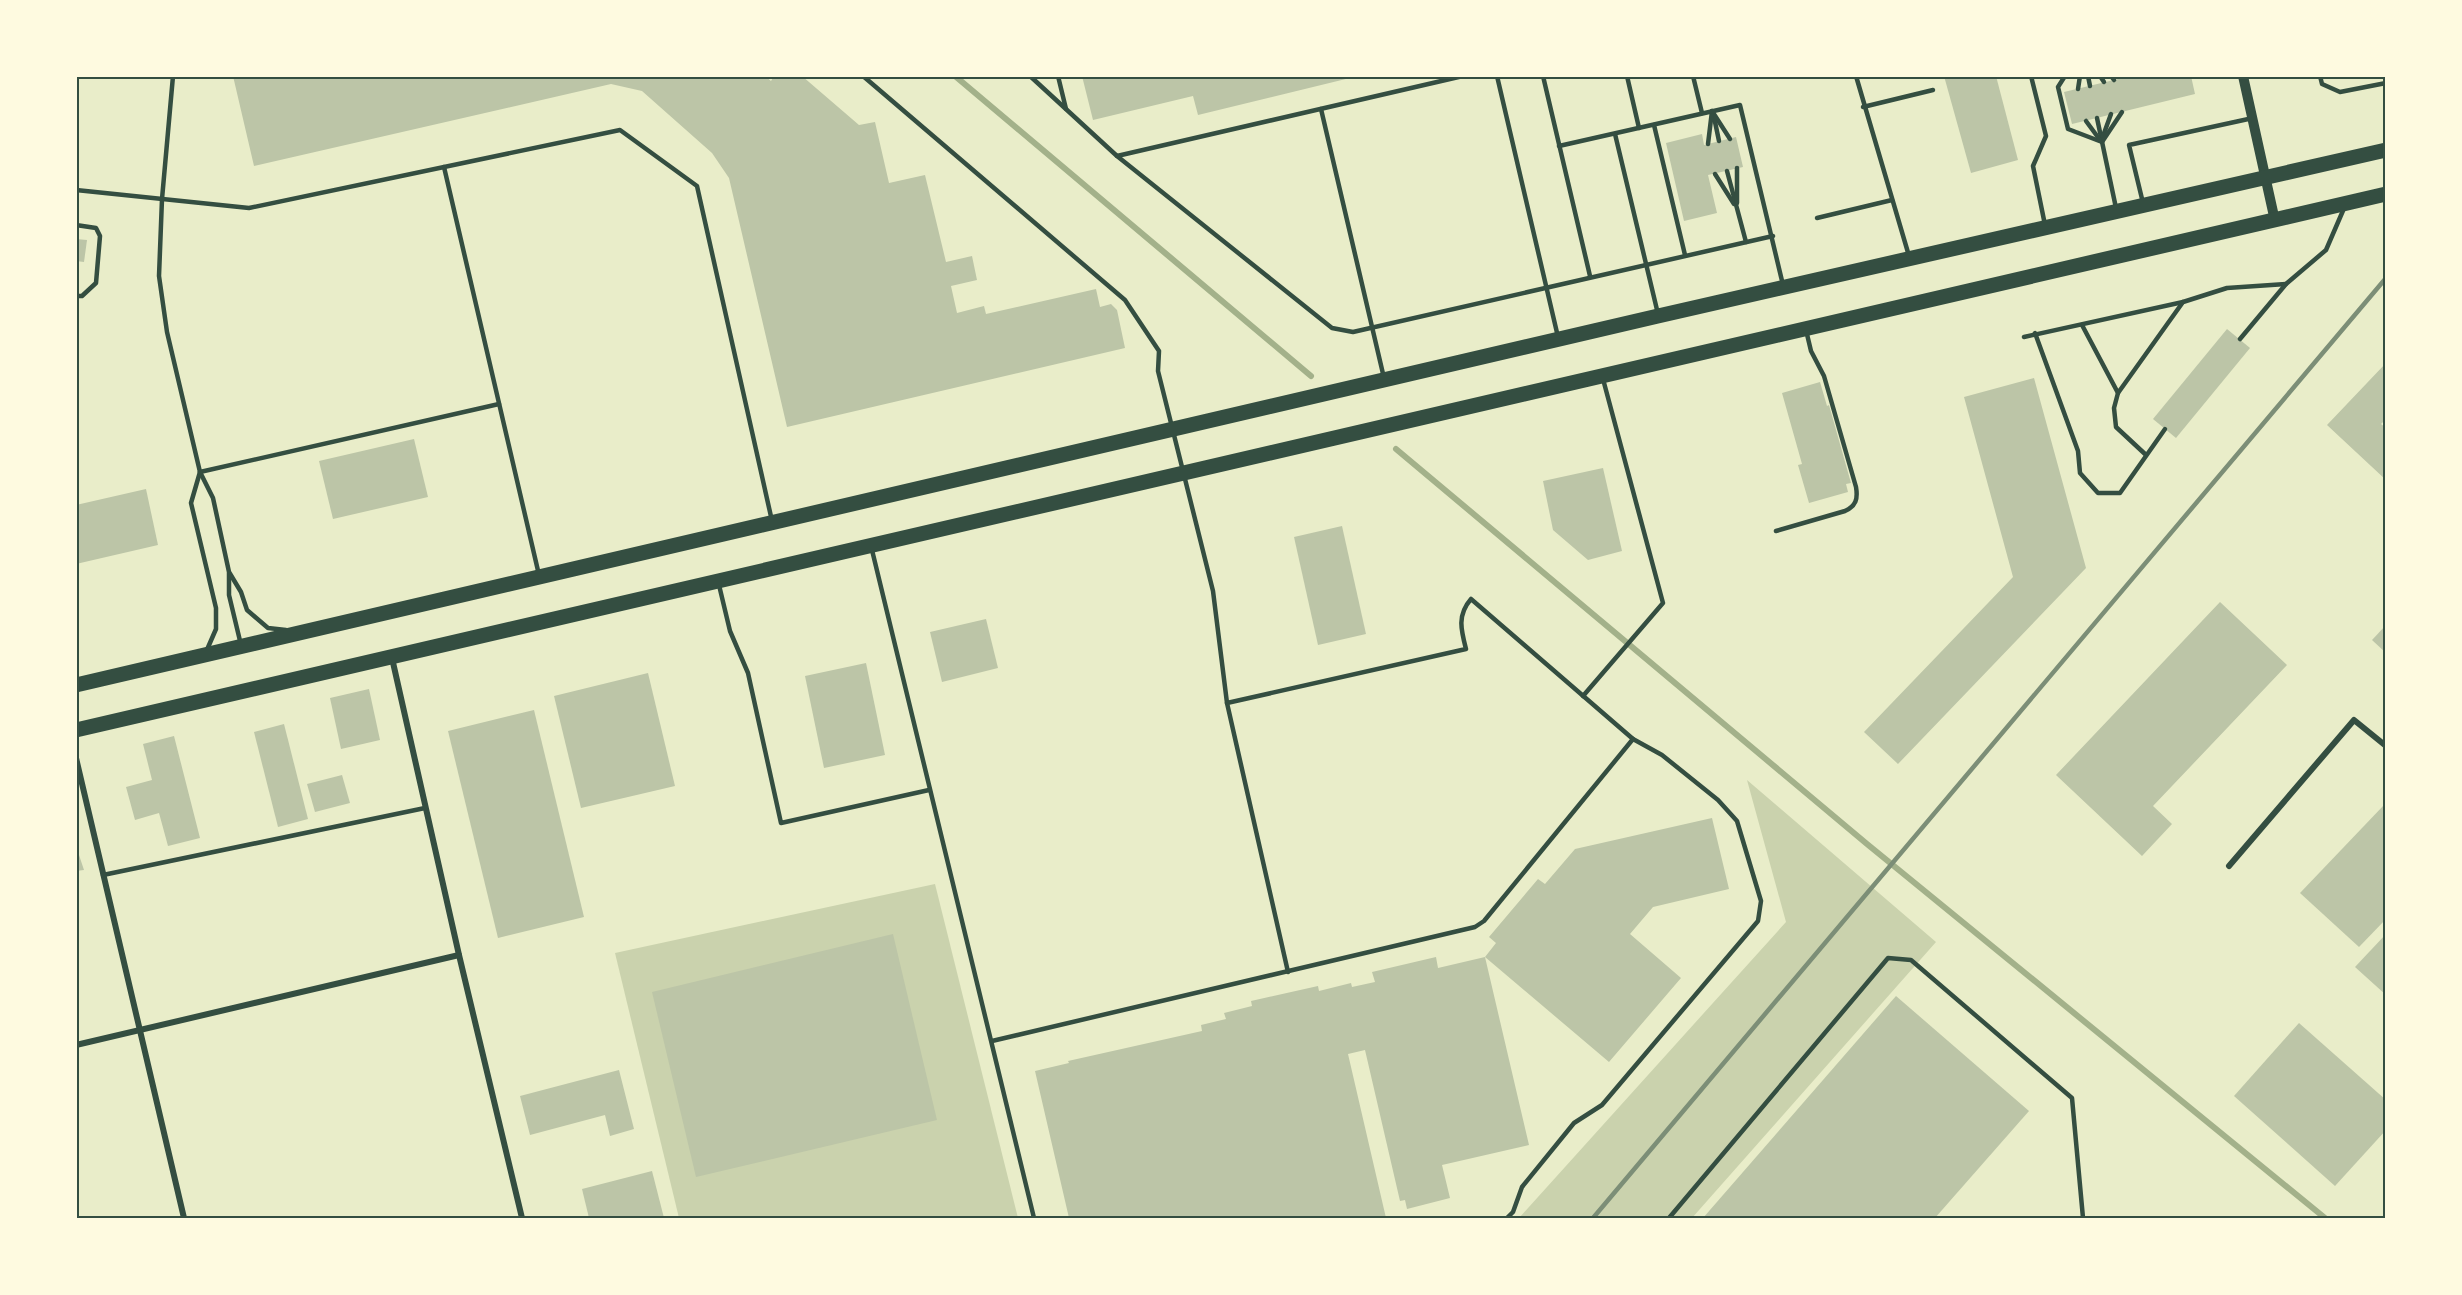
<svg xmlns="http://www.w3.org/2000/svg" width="2462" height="1295" font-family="'Space Grotesk',sans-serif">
<rect width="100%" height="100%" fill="#e9edc9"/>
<g fill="#cad2ad">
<polygon points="1747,780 1936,942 1692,1218 1519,1218 1786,922"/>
<polygon points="935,884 1018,1218 679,1218 615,953"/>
</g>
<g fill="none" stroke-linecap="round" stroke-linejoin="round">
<g stroke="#a3b18a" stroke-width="6">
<polyline points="955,76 1311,376"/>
<polyline points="1396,449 1867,844 2325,1218"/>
</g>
</g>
<g fill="#bcc5a7">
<polygon points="233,76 765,76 771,81 774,76 802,76 859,125 875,122 889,183 925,175 946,262 972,256 977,280 951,286 957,313 984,306 986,314 1096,289 1100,307 1111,304 1117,310 1125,348 787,427 729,178 712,153 642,91 611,84 254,166"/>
<polygon points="1082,76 1354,76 1354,77 1198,115 1193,96 1093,120"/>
<polygon points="1944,76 1996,76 2018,160 1971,173"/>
<polygon points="2117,76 2191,76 2195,94 2072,124 2064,92 2118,79"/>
<polygon points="1702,134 1704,145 1736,137 1743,167 1708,175 1717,213 1684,221 1666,143"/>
<polygon points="76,239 87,240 84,262 76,261"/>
<polygon points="2227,329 2250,348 2176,438 2153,419"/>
<polygon points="2386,363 2386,419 2381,424 2386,428 2386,480 2327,425"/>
<polygon points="2034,378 2086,568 1898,764 1864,732 2013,577 1964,397"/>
<polygon points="1820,382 1827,406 1829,405 1851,483 1846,484 1848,492 1809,503 1798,465 1802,464 1782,393"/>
<polygon points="414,439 428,497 333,519 319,461"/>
<polygon points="1603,468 1622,551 1588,560 1553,530 1543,481"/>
<polygon points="146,489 158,545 76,564 76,505"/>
<polygon points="1342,526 1366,634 1318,645 1294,537"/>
<polygon points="2220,602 2287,665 2153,806 2172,824 2142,856 2056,775"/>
<polygon points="986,619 998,668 942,682 930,632"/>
<polygon points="2386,625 2386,653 2372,640"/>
<polygon points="866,663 885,755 824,768 805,676"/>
<polygon points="648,673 675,786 581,808 554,696"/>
<polygon points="369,689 380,740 341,749 330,698"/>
<polygon points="534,710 584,917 498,938 448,731"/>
<polygon points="284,724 308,819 278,827 254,732"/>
<polygon points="174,736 200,838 168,846 159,813 135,820 126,787 152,780 143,744"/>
<polygon points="342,775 350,803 315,812 307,784"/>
<polygon points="2384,805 2386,807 2386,919 2359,947 2300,893"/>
<polygon points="1712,818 1729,889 1653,907 1630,934 1681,978 1609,1062 1485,957 1496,943 1489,937 1538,879 1545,884 1575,849"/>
<polygon points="76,846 84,870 76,871"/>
<polygon points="893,934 937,1120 696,1177 652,992"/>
<polygon points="2386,934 2386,995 2355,967"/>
<polygon points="1436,957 1438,968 1485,957 1529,1145 1442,1165 1450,1198 1407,1209 1405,1200 1400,1201 1365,1050 1348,1054 1386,1218 1069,1218 1035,1071 1069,1063 1068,1061 1202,1031 1201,1025 1226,1019 1224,1013 1252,1006 1251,1001 1318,986 1319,991 1351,983 1352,987 1375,982 1372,972"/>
<polygon points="1896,996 2029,1111 1935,1218 1703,1218"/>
<polygon points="2299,1023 2386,1100 2386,1130 2335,1186 2234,1096"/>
<polygon points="619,1070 634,1129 610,1136 605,1115 530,1135 520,1096"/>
<polygon points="652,1171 664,1218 589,1218 582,1189"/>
</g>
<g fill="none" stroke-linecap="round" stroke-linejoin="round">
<g stroke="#344e41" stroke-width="4.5">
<polyline points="173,76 162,199 159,276 167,332 200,472 213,498 229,572 241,592 247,610 268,628 286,630"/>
<polyline points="863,76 1125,300 1159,351 1158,371 1213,591 1227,703 1288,972"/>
<polyline points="1030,76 1117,156 1332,328 1353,332 1773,236"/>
<polyline points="1058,76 1066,109"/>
<polyline points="1497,76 1558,337"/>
<polyline points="1543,76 1590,276"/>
<polyline points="1627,76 1639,128"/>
<polyline points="1693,76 1702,113"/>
<polyline points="1856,76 1909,256"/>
<polyline points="2031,76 2046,136 2033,166 2045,225"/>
<polyline points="2065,76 2058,87 2068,129 2102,142"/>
<polyline points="2088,76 2090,86"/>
<polyline points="2100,76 2104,82"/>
<polyline points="2111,76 2114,80"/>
<polyline points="2320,76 2322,84 2340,92 2386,83"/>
<polyline points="2078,89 2080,76"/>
<polyline points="1863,107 1933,90"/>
<polyline points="1321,109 1384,378"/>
<polyline points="1712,111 1730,139"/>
<polyline points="1714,117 1719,141"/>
<polyline points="2097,118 2116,208"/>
<polyline points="2086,121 2100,140"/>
<polyline points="1654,125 1685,255"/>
<polyline points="1615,134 1658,314"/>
<polyline points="2103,136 2111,114"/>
<polyline points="2102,142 2122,112"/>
<polyline points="1708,144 1712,111"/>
<polyline points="1559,146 1740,105 1783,285"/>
<polyline points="1117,156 1463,76"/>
<polyline points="444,167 539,575"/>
<polyline points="1727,171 1746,242"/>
<polyline points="1715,174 1734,204"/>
<polyline points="76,190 249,208 620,130 697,186 772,521"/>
<polyline points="1737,203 1737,168"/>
<polyline points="2143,203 2129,145 2253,118"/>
<polyline points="1817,218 1892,200"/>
<polyline points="76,225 96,228 100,236 96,283 82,296 76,296"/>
<polyline points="2082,325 2118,393 2183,302 2227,288 2286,284"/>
<polyline points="2035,333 2078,451 2080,473 2098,493 2120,493 2165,429"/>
<polyline points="2024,337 2183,302"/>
<polyline points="2240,339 2286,284 2326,250 2345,206"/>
<polyline points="2118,393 2114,408 2116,427 2145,454"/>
<polyline points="200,472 499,404"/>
<polyline points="200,472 191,503 216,608 216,629 206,652"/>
<path d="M1776,531L1845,511C1856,506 1858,499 1856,487L1824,376L1811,351L1806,330"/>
<polyline points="872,550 1034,1218"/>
<polyline points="229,573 229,595 241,645"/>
<polyline points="719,585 730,631 748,673 781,823 929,790"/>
<polyline points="1583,696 1663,603 1603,379"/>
<path d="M1227,703L1466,649C1461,630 1457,615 1471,599L1633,739L1662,755L1718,800L1737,821L1761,901L1758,921L1602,1105L1574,1123L1522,1187L1513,1212L1507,1218"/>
<polyline points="103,875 425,808"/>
<polyline points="992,1041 1475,927 1484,921 1633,739"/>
<polyline points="1669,1218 1888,958 1911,960 2072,1098 2083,1218"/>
</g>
<g stroke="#344e41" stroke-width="6">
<polyline points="392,658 459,955 522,1218"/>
<polyline points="76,758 184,1218"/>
<polyline points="2229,866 2354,720 2386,746"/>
<polyline points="76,1045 459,955"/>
</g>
<polyline stroke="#344e41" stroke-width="10" points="2243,76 2275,221"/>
<g stroke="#344e41" stroke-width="15">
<polyline points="76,685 1658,316 2386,150"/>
<polyline points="76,730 2386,194"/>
</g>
<polyline stroke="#7c8e77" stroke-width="4.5" points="1593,1218 2386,278"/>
</g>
<rect width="2462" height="1295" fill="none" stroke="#fefae0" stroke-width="156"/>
<rect x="78" y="78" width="2306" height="1139" fill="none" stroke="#344e41" stroke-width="2"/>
</svg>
